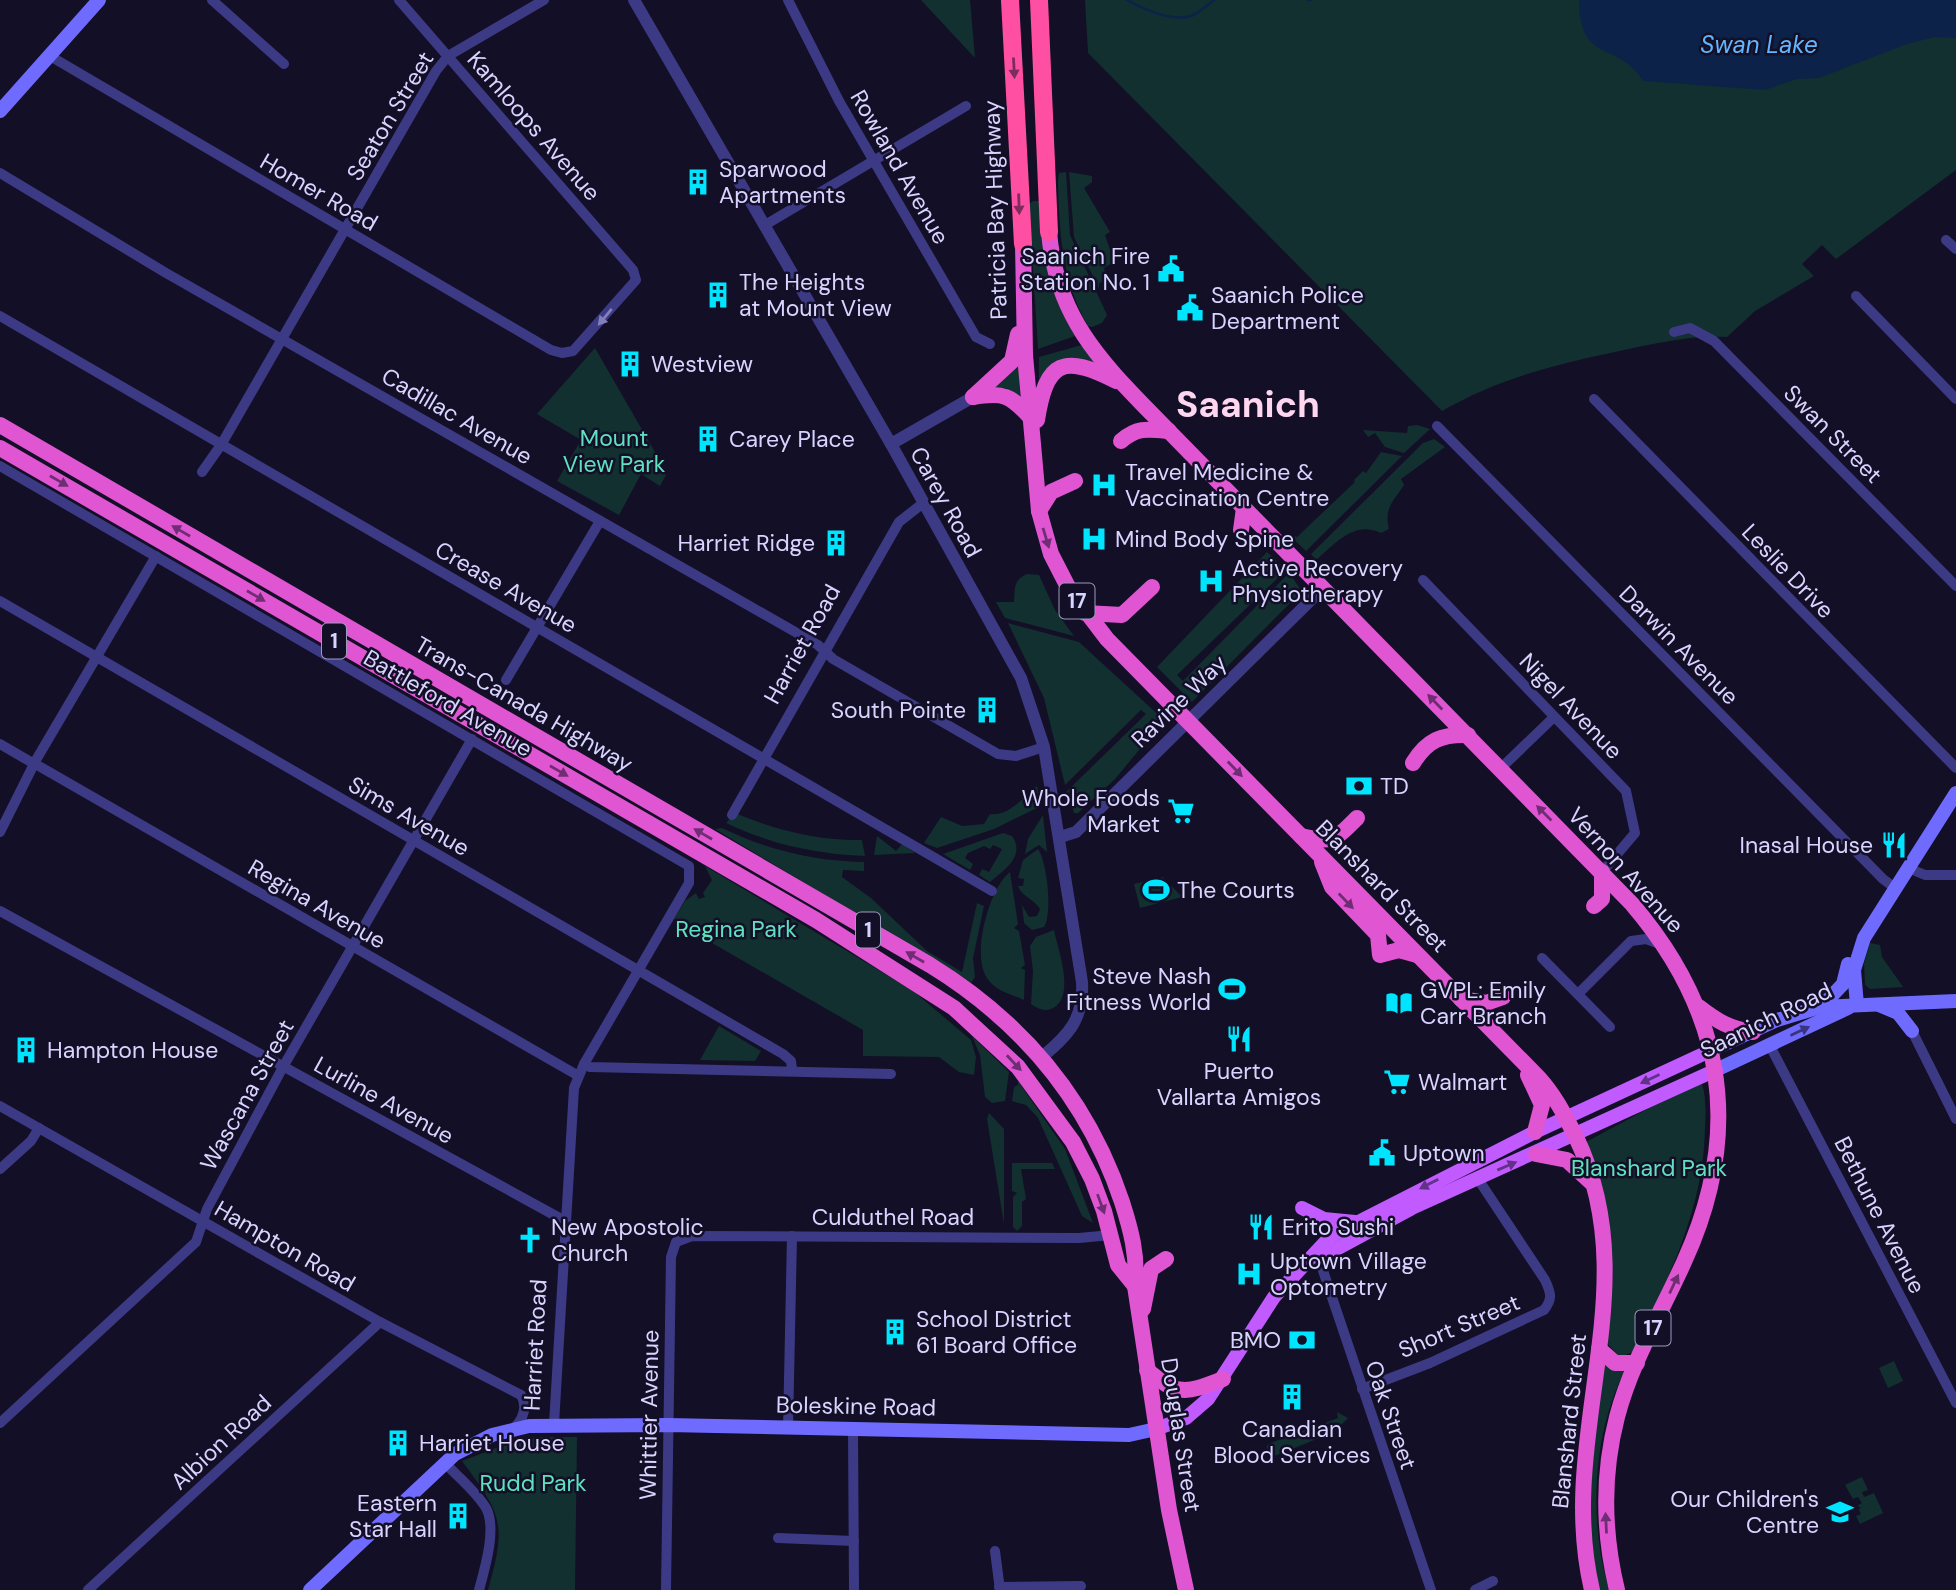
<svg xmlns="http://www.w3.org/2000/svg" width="1956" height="1590" font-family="'DM Sans',sans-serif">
<rect width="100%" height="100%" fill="#130f26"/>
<g fill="#12302f">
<polygon points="921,0 970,0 975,58"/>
<path d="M1085,0H1956V170L1836,259L1822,245L1802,264L1814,276L1755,311L1727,337C1688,335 1653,344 1615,352C1553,365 1498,379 1442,411L1088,53Z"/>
<path d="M1066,172L1070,235L1107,315L1102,323L1092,327L1088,326C1062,281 1059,231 1058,181L1059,173Z"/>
<polygon points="1069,172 1092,176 1092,182 1084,188 1110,232 1105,235 1114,262 1104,268 1107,281 1099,283 1099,289 1074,237"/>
<path d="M1033,201H1041C1046,248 1048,295 1075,336L1038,349L1029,204Z"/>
<polygon points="1082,345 1099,367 1078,359 1039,390 1039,357"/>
<polygon points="595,348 667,473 660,486 641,474 619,515 557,481 581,440 537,414"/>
<polygon points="1019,365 1020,396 1006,388 990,388"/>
<polygon points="1417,425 1430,429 1404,453 1385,447 1375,433 1368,437 1363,430 1407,433 1408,426"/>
<path d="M1434,439L1445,447L1401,479L1404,485C1393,502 1384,508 1389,529L1381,533C1354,520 1336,543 1316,560L1311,554L1423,443Z"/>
<polygon points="1381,452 1402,456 1306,551 1288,534 1297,537 1355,482 1354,480 1363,471 1366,473"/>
<polygon points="1267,552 1286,570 1177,675 1183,681 1289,573 1302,591 1192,702 1157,667"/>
<path d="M1027,574L1039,575L1055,610L1074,636L1005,618L996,602H1014C1015,589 1013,580 1027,574Z"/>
<polygon points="1008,623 1079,642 1164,720 1115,779 1078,813 1074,813 1071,803 1068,804 1066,792 1146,714 1141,710 1065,785 1044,698"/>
<path d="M1037,786L1041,806L994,829L937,848L924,843L941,817L962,826L984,824L990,814C1009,817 1024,796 1037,786Z"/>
<path d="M735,813C775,830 818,841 862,840L865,856C816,854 770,844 726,823Z"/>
<polygon points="1043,815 1047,852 1039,845 1025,854 1028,839"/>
<path d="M722,828C767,850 815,861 864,862V871L843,870L842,877L871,898L927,951L962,972L977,903L984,906L973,958L975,977L971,983L715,829Z"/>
<path d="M1003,833L1012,836C1026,856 1004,870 990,882L979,875L982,869L989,872L1002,849L993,845L990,849L984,846L968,853L965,858L973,864L970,870L943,854Z"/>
<polygon points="877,836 896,851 902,844 915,853 874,855"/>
<path d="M1038,849C1047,861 1053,914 1044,927L1032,930L1024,923L1022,905L1029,917L1037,916L1040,909C1034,899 1021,896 1018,886H1023L1024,879L1018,878L1023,860Z"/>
<polygon points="705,866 912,990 971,1040 976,1057 974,1075 959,1072 939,1057 863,1056 863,1030 681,925 674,919 685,901 696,893 699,899 705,897 703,893 712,880"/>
<path d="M1010,872L1018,924L1014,928L1019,931L1025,965L1021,968L1025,970L1024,1000C1011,994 995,991 987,978C971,955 989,888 1010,872Z"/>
<polygon points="1163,877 1182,897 1140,908 1134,884"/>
<path d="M1054,930C1058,950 1077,999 1051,1009C1044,1012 1037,1008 1031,1004L1033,971L1030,946L1036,937Z"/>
<polygon points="1870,943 1880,945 1882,957 1903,987 1870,989 1865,985 1864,964"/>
<polygon points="719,1026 761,1051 755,1061 700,1060"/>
<polygon points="972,1036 1009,1072 1005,1101 992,1103 985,1097 980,1055"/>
<polygon points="1018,1081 1065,1149 1093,1223 1082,1216 1038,1118 1026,1105 1012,1101 1014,1087 1018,1085"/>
<path d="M1702,1084C1706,1096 1706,1113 1705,1127C1704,1209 1668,1279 1633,1352L1620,1357L1607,1343C1618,1263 1612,1218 1586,1142L1653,1106Z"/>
<polygon points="989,1113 1004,1129 1004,1224 987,1119"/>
<polygon points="1012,1163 1052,1163 1055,1169 1021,1169 1026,1199 1022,1202 1022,1226 1017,1231 1013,1227 1013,1197 1017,1193 1012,1191"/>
<polygon points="1894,1361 1903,1381 1888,1388 1879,1368"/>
<path d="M1603,1365L1623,1371V1374C1592,1439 1589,1522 1609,1590H1599L1587,1518Z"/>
<polygon points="1337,1412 1348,1418 1334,1432 1277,1455 1271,1456 1266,1452 1267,1445 1273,1442 1338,1418"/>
<path d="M537,1437H577L575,1590H488C507,1523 502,1515 462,1461L511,1442Z"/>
<polygon points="1862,1477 1868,1490 1862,1492 1864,1497 1874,1493 1883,1513 1860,1524 1856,1516 1861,1514 1857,1506 1862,1503 1858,1497 1853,1499 1845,1485"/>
</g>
<path fill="#0c2248" d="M1579,0H1956V38L1935,37L1907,44L1819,78L1797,79L1765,90L1643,81C1618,40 1579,65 1579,0Z"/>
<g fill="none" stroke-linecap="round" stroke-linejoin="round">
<g stroke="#0c2248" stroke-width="2.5">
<path d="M1127,0C1143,9 1172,22 1191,16C1199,13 1207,5 1214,0"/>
<polyline points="1308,0 1311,0"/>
</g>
<g stroke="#3d3a85" stroke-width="10">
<polyline points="212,0 284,64"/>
<polyline points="788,0 839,101 976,337 990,344"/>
<polyline points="50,56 551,350 562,353 573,351 636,280 633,270 399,0"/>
<polyline points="0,173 166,273 818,645 833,659 998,754 1016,756 1044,747"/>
<polyline points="765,225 966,106"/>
<polyline points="1946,240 1956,249"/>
<polyline points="1856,296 1956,399"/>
<polyline points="0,316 992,891"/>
<polyline points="1674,332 1690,328 1714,341 1956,586"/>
<polyline points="1594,399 1956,768"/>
<polyline points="1437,426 1883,879 1895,888"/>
<polyline points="0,466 689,866 689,883 584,1064 574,1088 554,1424"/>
<polyline points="202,472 221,445 436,71 448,56 544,0"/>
<polyline points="1423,580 1626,791 1635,833 1602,872"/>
<polyline points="0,601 783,1054 791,1061 792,1069"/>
<polyline points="506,680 600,521"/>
<polyline points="0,744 31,762"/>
<polyline points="36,760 156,556"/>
<polyline points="37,765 577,1075"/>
<polyline points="1500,769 1554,717"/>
<polyline points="732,815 899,522 922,504"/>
<polyline points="0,832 33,766"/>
<polyline points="1908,868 1925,875 1956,875"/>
<polyline points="0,911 565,1221"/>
<polyline points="1542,958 1610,1027"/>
<polyline points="1578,994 1631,941 1646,939 1660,944"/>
<polyline points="1912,1031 1956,1119"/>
<polyline points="1770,1046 1956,1403"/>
<polyline points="584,1064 590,1067 891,1074"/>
<path d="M0,1106L380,1322L521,1395C528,1408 523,1419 514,1428"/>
<polyline points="0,1169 31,1141 39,1128"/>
<polyline points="1317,1253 1431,1590"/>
<path d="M1362,1389L1430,1363L1544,1310C1553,1299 1551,1293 1545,1280L1478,1179"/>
<polyline points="0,1423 196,1242 207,1209 283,1067 472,739"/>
<polyline points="788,1428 792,1236"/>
<polyline points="853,1429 854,1590"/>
<path d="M444,1462C457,1476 476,1491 486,1508C497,1528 485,1568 479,1590"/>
<polyline points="778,1538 854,1541"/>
<polyline points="995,1551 1000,1590"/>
<polyline points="999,1587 1081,1586"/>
<polyline points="88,1590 380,1322"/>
<polyline points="666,1590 671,1257 676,1242 692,1236 1079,1238 1111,1235"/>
<polyline points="1475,1590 1493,1581"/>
</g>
<g stroke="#3d3a85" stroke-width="12">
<path d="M634,0L891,444L1021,678L1044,747L1082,982C1084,1018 1069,1035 1043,1056"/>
<polyline points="891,444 973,397"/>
<polyline points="1060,837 1076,832 1323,588"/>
</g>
<g stroke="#6f6bff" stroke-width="14">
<polyline points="0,111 99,0"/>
<polyline points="1857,1005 1854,970 1864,938 1956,793"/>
<polyline points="1879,1005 1898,1013 1912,1031"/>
<polyline points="1821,1007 1843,984 1848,964"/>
<polyline points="1712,1050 1777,1020 1820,1007 1956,1001"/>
<polyline points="1716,1070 1848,1008"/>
<polyline points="310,1590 455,1454 492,1435 529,1426 668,1425 1129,1435 1156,1429"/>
</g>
<g stroke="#c25bff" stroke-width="14">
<polyline points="1302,1208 1324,1219 1355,1222"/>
<polyline points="1317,1252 1338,1248 1412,1208 1716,1070"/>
<polyline points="1156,1429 1186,1418 1208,1399 1274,1297 1331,1236 1535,1132 1712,1050"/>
</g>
<g stroke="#e055d1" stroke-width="16">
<path d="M1049,232C1056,315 1098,359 1153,415L1632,904C1725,1013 1744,1131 1684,1262C1661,1313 1631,1363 1617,1417C1602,1475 1603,1532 1617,1590"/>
<path d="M1023,244L1025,355L1039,511L1051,554L1069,589L1107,639L1539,1078C1556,1097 1565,1116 1576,1137C1649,1289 1555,1434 1592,1590"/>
<polyline points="973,397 1012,361 1018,334"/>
<path d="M973,397C1004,392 1010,395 1031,418"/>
<path d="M1037,420C1046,360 1064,354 1116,381"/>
<path d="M0,425L930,965C1021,1021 1088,1100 1122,1202C1131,1230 1138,1256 1135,1286L1169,1510L1186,1590"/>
<path d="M1121,441C1137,427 1148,429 1169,431"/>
<polyline points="0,448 816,920 954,1008 1018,1067 1073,1142 1092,1179 1104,1211 1118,1265 1135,1286"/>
<polyline points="1039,511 1051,492 1075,481"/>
<polyline points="1241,530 1244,508"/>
<polyline points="1085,613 1122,615 1152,587"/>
<path d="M1413,763C1427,740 1442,734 1468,735"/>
<path d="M1301,836C1333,843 1334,841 1357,818"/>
<polyline points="1322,862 1332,887 1378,935 1380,955 1399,950 1417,955"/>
<polyline points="1594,906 1602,899 1602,872"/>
<polyline points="1461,999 1486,1003 1503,997"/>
<path d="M1699,1007C1717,1021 1730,1029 1753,1032"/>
<polyline points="1528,1075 1542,1105 1535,1132"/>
<polyline points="1536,1154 1567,1160 1591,1182"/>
<polyline points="1143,1309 1151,1269 1166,1259"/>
<polyline points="1599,1349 1615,1363 1637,1363"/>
<path d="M1147,1370C1179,1397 1186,1393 1223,1379"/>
</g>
<g stroke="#ff4fa3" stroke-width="18">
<polyline points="1010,0 1023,244"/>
<polyline points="1039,0 1049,232"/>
</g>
</g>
<defs><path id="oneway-solid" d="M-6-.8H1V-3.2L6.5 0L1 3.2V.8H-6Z" transform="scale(1.75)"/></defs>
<g fill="#7d2c5e">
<use href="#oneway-solid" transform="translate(1014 68) rotate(87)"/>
<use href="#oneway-solid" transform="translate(1019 204) rotate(88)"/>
</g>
<use fill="#837fbc" href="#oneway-solid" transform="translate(605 317) rotate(130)"/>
<g fill="#6f2e73">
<use href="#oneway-solid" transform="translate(59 481) rotate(30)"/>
<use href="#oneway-solid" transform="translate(181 531) rotate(-150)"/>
<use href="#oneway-solid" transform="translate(1046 538) rotate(73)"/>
<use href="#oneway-solid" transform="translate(256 596) rotate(30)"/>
<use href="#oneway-solid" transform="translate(1435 702) rotate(-134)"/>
<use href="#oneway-solid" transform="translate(1235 769) rotate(46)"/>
<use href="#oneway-solid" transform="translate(559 771) rotate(30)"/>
<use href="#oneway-solid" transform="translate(1544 813) rotate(-135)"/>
<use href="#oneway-solid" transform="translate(703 834) rotate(-150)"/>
<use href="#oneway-solid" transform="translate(1346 901) rotate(46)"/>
<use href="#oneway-solid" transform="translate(915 957) rotate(-150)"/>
<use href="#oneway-solid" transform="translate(1014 1063) rotate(47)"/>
<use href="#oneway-solid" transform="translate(1101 1204) rotate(70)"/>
<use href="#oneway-solid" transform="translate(1674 1284) rotate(-65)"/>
<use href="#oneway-solid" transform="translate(1606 1523) rotate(-93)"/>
</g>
<use fill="#38347d" href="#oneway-solid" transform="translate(1800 1031) rotate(-25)"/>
<g fill="#623188">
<use href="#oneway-solid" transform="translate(1650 1079) rotate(155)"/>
<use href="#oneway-solid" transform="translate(1507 1166) rotate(-23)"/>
<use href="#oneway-solid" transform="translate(1429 1184) rotate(153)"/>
</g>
<defs>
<g id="building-bare" transform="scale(2.1)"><path d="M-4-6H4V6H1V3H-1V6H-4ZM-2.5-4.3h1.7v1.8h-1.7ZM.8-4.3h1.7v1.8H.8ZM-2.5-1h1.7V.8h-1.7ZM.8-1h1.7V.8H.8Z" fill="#00e5ff" stroke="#130f26" stroke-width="2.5" paint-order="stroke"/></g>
<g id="civic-bare" transform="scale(2.1)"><path d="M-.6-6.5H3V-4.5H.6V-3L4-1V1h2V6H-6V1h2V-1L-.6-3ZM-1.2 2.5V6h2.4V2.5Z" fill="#00e5ff" stroke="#130f26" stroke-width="2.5" paint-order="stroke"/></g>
<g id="hospital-bare" transform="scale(2.1)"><path d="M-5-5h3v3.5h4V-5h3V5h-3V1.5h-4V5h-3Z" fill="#00e5ff" stroke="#130f26" stroke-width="2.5" paint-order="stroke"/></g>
<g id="bank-bare" transform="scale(2.1)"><path d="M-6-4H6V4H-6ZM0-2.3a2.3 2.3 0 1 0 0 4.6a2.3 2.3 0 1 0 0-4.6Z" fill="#00e5ff" stroke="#130f26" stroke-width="2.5" paint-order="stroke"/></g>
<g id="supermarket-bare" transform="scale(2.1)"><path d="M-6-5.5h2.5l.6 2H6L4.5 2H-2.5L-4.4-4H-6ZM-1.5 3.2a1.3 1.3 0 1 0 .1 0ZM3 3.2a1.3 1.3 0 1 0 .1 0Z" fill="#00e5ff" stroke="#130f26" stroke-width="2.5" paint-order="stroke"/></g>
<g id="restaurant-bare" transform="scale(2.1)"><path d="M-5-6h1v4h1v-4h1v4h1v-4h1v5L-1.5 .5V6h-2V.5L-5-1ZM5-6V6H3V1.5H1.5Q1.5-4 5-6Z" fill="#00e5ff" stroke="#130f26" stroke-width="2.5" paint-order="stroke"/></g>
<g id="stadium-bare" transform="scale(2.1)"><path d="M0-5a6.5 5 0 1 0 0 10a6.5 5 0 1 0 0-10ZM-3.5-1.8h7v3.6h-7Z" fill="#00e5ff" stroke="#130f26" stroke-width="2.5" paint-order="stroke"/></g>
<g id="library-bare" transform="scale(2.1)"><path d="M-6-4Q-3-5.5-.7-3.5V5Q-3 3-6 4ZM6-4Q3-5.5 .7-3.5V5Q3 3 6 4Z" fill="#00e5ff" stroke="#130f26" stroke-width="2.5" paint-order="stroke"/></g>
<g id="church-bare" transform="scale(2.1)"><path d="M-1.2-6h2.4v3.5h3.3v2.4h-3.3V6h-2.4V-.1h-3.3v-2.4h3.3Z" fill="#00e5ff" stroke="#130f26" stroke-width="2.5" paint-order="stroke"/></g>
<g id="school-bare" transform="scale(2.1)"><path d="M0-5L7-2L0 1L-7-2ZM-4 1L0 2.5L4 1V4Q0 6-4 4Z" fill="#00e5ff" stroke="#130f26" stroke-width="2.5" paint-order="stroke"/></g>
</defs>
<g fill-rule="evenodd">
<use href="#building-bare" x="698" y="182"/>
<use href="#civic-bare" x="1171" y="269"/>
<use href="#building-bare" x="718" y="295"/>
<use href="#civic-bare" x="1190" y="308"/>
<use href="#building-bare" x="630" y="364"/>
<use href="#building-bare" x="708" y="439"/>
<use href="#hospital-bare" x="1104" y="485"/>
<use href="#hospital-bare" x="1094" y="539"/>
<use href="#building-bare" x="836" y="543"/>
<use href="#hospital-bare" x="1211" y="581"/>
<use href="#building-bare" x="987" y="710"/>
<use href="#bank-bare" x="1359" y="786"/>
<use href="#supermarket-bare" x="1181" y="811"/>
<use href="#restaurant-bare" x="1894" y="845"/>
<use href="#stadium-bare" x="1156" y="890"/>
<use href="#stadium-bare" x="1232" y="989"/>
<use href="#library-bare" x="1399" y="1003"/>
<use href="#restaurant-bare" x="1239" y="1039"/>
<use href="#building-bare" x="26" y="1050"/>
<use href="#supermarket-bare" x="1397" y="1082"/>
<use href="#civic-bare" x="1382" y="1153"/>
<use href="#restaurant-bare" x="1261" y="1227"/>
<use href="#church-bare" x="530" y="1240"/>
<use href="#hospital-bare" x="1249" y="1274"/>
<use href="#building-bare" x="895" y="1332"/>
<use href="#bank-bare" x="1302" y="1340"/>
<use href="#building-bare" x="1292" y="1397"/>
<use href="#building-bare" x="398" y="1443"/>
<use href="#school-bare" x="1840" y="1512"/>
<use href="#building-bare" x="458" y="1516"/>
</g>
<g text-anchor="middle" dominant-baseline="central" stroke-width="5" stroke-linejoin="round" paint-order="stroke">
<g fill="#130f26" stroke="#9e99be" stroke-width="2">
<rect x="1059.5" y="583.5" width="35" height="35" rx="5"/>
<rect x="322" y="623.5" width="24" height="35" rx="5"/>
<rect x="856" y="912.5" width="24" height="35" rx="5"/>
<rect x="1635.5" y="1310.5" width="35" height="35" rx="5"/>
</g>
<g font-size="21" font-weight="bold" fill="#d9d4ff">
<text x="1077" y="601">17</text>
<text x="334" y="641">1</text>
<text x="868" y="930">1</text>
<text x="1653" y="1328">17</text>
</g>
<g font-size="23" fill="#d9d4ff" stroke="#130f26">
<text transform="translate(390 116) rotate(-59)">Seaton Street</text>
<text transform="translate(534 126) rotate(49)">Kamloops Avenue</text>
<text transform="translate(900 167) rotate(60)">Rowland Avenue</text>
<text transform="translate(319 192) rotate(30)">Homer Road</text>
<text transform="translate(995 210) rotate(-92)">Patricia Bay Highway</text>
<text transform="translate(457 416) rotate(30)">Cadillac Avenue</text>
<text transform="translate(1833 434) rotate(45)">Swan Street</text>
<text transform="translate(946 502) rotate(61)">Carey Road</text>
<text transform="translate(1788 571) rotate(46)">Leslie Drive</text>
<text transform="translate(506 587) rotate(30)">Crease Avenue</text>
<text transform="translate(802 644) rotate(-61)">Harriet Road</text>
<text transform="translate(1679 645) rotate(45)">Darwin Avenue</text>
<text transform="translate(1179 701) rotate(-44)">Ravine Way</text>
<text transform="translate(448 703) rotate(30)">Battleford Avenue</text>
<text transform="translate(524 704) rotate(30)">Trans-Canada Highway</text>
<text transform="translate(1571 706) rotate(46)">Nigel Avenue</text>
<text transform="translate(409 816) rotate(30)">Sims Avenue</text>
<text transform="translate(1626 870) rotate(48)">Vernon Avenue</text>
<text transform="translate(1382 886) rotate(45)">Blanshard Street</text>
<text transform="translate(317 904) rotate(30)">Regina Avenue</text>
<text transform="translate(1766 1020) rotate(-26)">Saanich Road</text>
<text transform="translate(247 1095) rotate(-61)">Wascana Street</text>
<text transform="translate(384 1100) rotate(29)">Lurline Avenue</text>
<text transform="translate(1880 1215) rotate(63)">Bethune Avenue</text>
<text x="893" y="1217">Culduthel Road</text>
<text transform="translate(285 1246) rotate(30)">Hampton Road</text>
<text transform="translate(1459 1326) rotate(-23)">Short Street</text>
<text transform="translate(535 1345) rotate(-87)">Harriet Road</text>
<text transform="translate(856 1406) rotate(1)">Boleskine Road</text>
<text transform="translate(649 1415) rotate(-89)">Whittier Avenue</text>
<text transform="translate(1391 1415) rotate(71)">Oak Street</text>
<text transform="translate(1569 1421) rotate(-84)">Blanshard Street</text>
<text transform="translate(1181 1435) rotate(81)">Douglas Street</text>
<text transform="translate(221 1442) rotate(-43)">Albion Road</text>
</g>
<g font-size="23" fill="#d9d4ff" stroke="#130f26" text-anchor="start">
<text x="719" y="169">Sparwood<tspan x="719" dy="26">Apartments</tspan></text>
<text x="1150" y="256" text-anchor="end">Saanich Fire<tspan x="1150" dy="26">Station No. 1</tspan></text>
<text x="739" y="282">The Heights<tspan x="739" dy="26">at Mount View</tspan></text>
<text x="1211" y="295">Saanich Police<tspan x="1211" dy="26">Department</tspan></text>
<text x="651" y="364">Westview</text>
<text x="729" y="439">Carey Place</text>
<text x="1125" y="472">Travel Medicine &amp;<tspan x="1125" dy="26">Vaccination Centre</tspan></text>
<text x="1115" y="539">Mind Body Spine</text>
<text x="815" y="543" text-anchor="end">Harriet Ridge</text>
<text x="1232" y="568">Active Recovery<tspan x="1232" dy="26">Physiotherapy</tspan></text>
<text x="966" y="710" text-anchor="end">South Pointe</text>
<text x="1380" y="786">TD</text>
<text x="1160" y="798" text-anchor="end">Whole Foods<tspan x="1160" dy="26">Market</tspan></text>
<text x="1873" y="845" text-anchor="end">Inasal House</text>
<text x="1177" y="890">The Courts</text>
<text x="1211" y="976" text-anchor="end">Steve Nash<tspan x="1211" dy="26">Fitness World</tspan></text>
<text x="1420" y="990">GVPL: Emily<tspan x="1420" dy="26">Carr Branch</tspan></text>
<text x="47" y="1050">Hampton House</text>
<text x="1239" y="1071" text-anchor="middle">Puerto<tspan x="1239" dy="26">Vallarta Amigos</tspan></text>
<text x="1418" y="1082">Walmart</text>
<text x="1403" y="1153">Uptown</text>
<text x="551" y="1227">New Apostolic<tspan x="551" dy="26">Church</tspan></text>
<text x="1282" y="1227">Erito Sushi</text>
<text x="1270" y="1261">Uptown Village<tspan x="1270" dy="26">Optometry</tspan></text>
<text x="916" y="1319">School District<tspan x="916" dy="26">61 Board Office</tspan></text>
<text x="1281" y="1340" text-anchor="end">BMO</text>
<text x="1292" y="1429" text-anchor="middle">Canadian<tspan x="1292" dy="26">Blood Services</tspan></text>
<text x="419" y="1443">Harriet House</text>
<text x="1819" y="1499" text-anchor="end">Our Children's<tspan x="1819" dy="26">Centre</tspan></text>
<text x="437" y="1503" text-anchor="end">Eastern<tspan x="437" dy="26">Star Hall</tspan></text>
</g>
<g font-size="23" fill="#5fe0c0" stroke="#130f26">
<text x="614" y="438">Mount<tspan x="614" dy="26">View Park</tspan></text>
<text x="736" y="929">Regina Park</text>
<text x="1649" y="1168">Blanshard Park</text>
<text x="533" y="1483">Rudd Park</text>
</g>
<g font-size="24" font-style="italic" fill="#62b6ff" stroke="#130f26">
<text x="1759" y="44">Swan Lake</text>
</g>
<g font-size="37" font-weight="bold" fill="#ffd6f0" stroke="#130f26">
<text x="1248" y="404">Saanich</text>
</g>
</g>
</svg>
